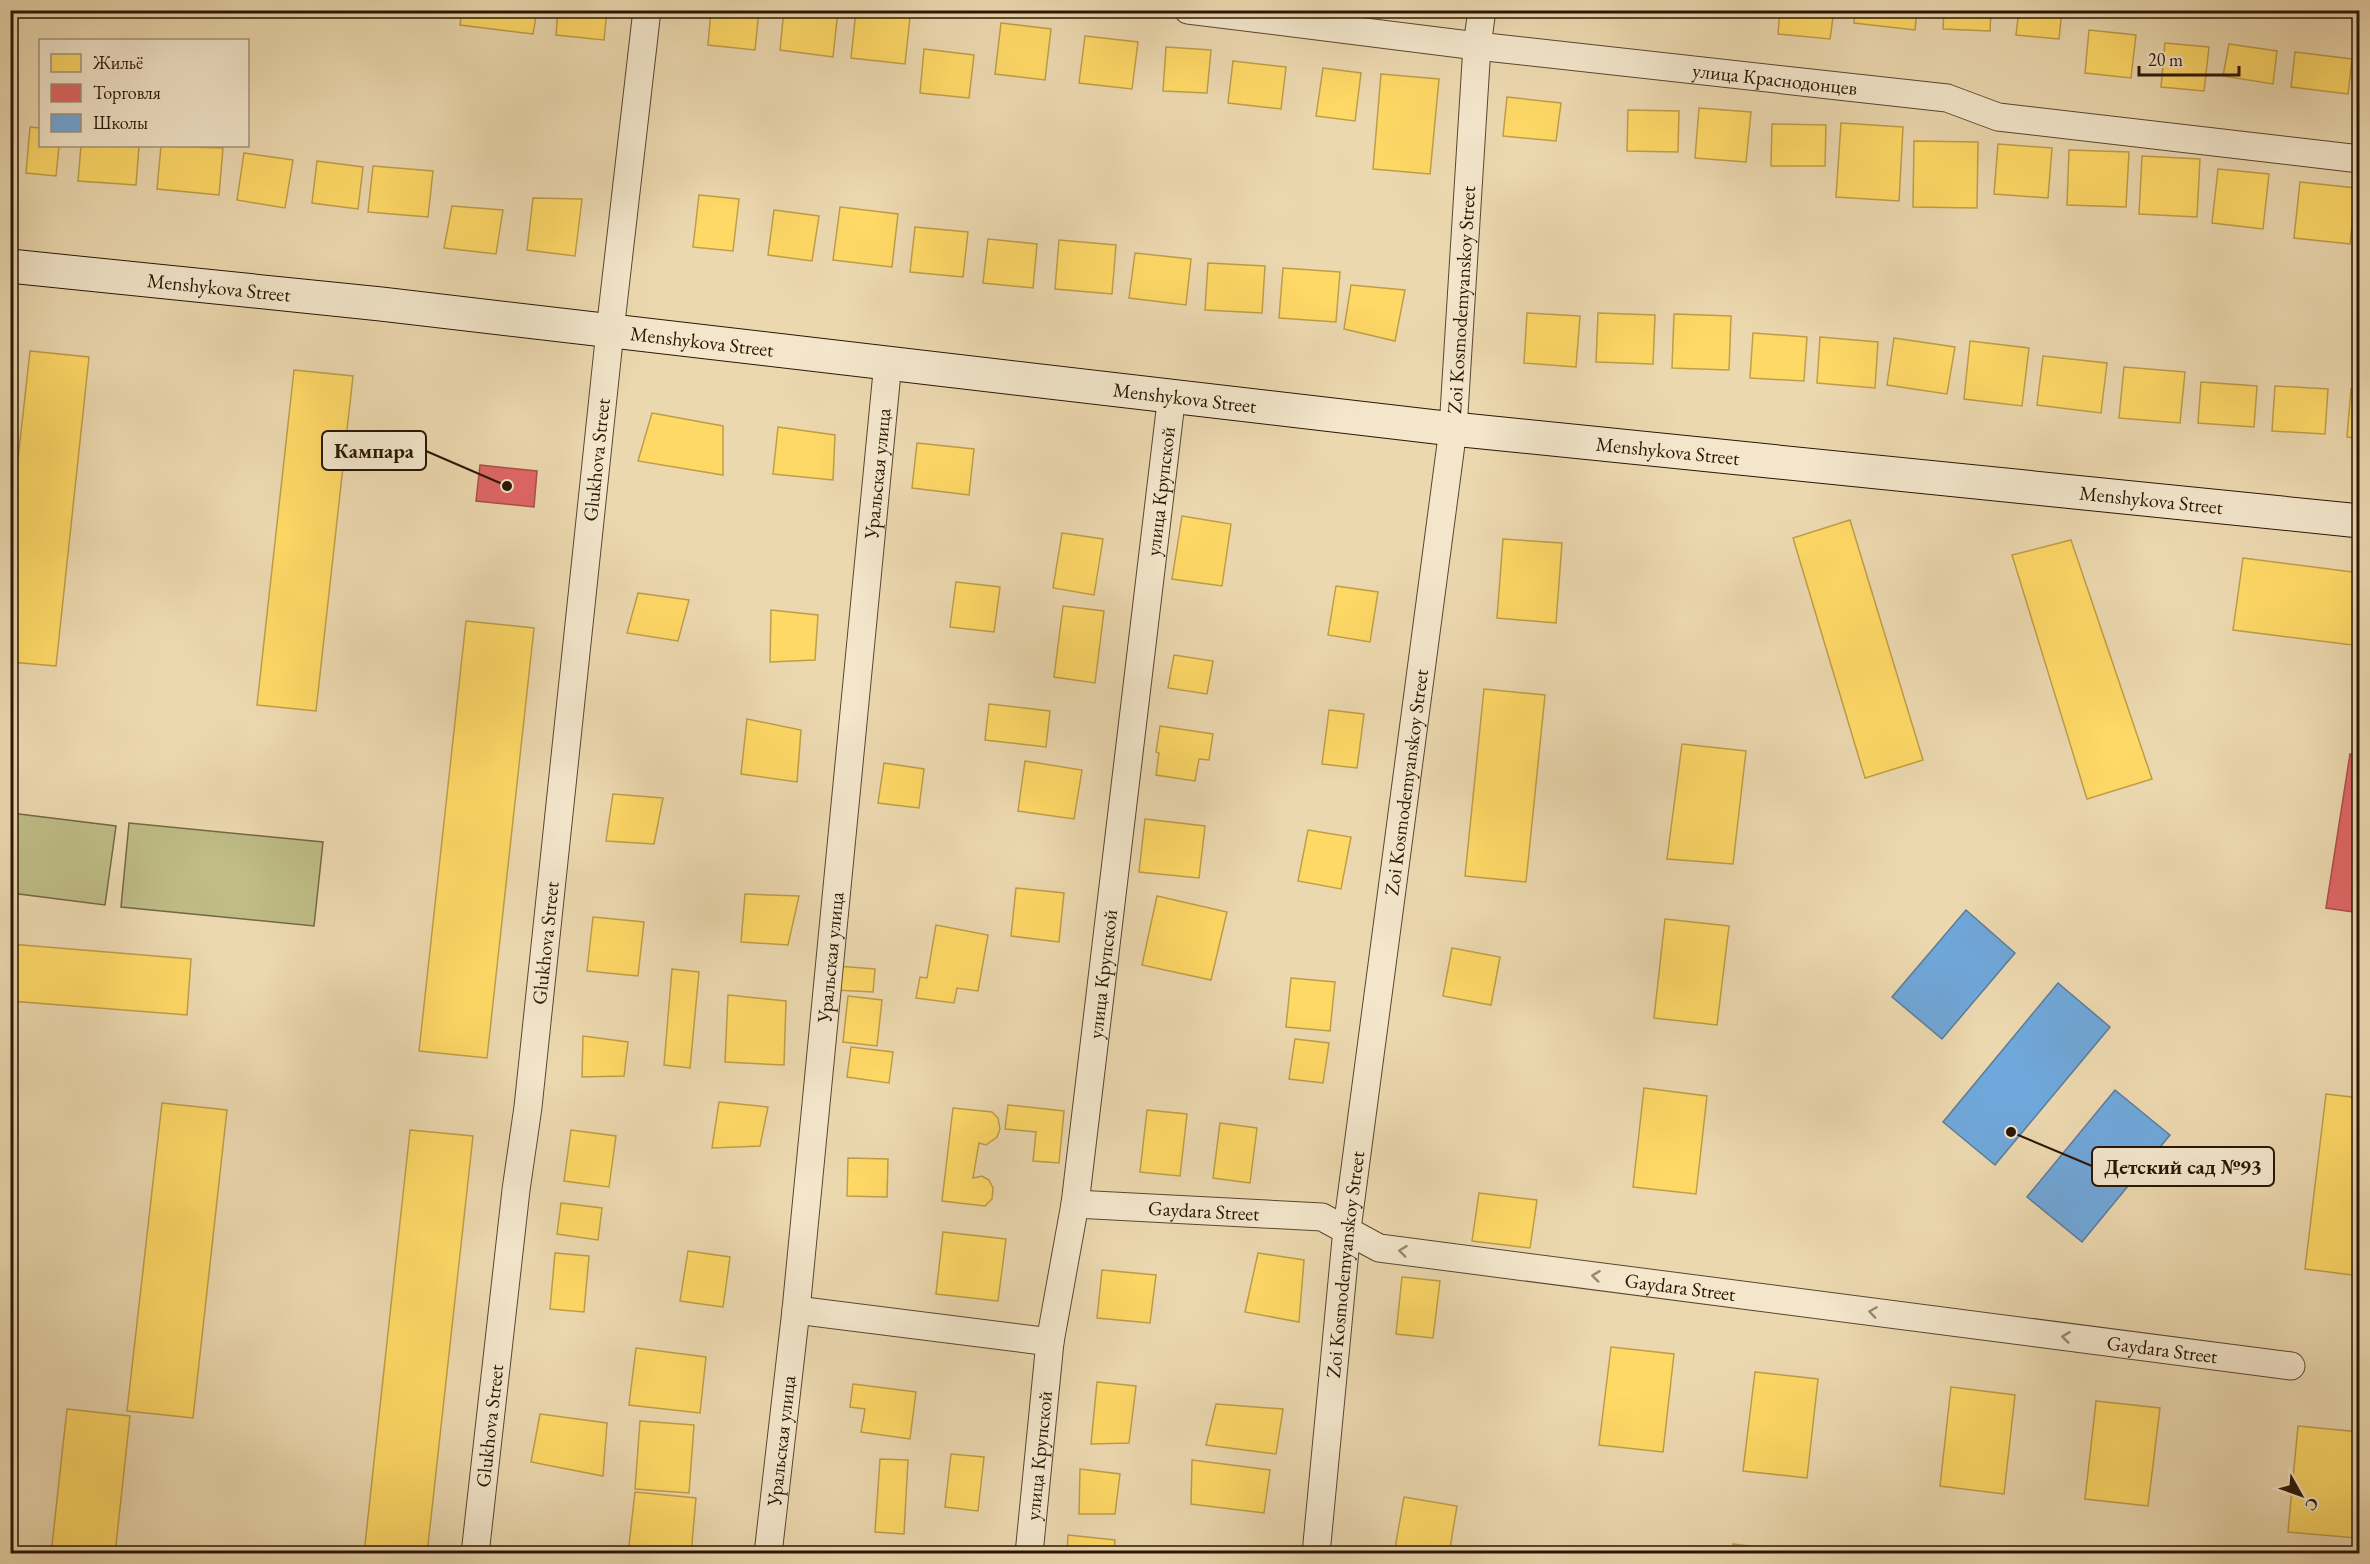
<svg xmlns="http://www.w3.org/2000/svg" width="2370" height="1564" font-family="'EB Garamond',serif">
<rect width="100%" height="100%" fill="#ecd8af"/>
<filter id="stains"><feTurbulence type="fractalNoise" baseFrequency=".00333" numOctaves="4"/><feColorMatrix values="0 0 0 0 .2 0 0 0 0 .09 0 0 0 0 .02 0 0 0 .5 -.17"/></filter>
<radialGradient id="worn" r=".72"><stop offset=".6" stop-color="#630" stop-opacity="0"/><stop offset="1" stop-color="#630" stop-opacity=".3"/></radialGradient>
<g fill="#bfbc86" stroke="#746946" stroke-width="1.5">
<polygon points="11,813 116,826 105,905 11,893"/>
<polygon points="129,823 323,842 314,926 121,907"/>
</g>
<g fill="#ffd966" stroke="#bf9e49" stroke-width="1.5">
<polygon points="414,10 453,10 452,16"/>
<polygon points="462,10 537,10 533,34 460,25"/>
<polygon points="558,10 607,10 604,40 556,35"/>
<polygon points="711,10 759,10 755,50 708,45"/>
<polygon points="784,10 838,11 833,57 780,50"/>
<polygon points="1780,10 1834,10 1830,39 1778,34"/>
<polygon points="1855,10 1917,10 1915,30 1854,23"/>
<polygon points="1944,10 1991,10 1990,31 1943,29"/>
<polygon points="2019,10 2062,10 2059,39 2016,35"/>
<polygon points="856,11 910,17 905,64 851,58"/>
<polygon points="1001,23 1051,29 1045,80 995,74"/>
<polygon points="2089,30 2136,35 2131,78 2085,73"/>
<polygon points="1085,36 1138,42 1132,89 1079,83"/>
<polygon points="2165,43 2209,47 2204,91 2161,87"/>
<polygon points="2229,44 2277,51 2273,84 2223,76"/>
<polygon points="1166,47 1211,50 1207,93 1163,91"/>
<polygon points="924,49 974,55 969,98 920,93"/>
<polygon points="2295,52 2352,59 2348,94 2291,87"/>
<polygon points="1233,61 1286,67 1281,109 1228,103"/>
<polygon points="1323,68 1361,73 1355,121 1316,116"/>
<polygon points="1381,74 1439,79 1430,174 1373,169"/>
<polygon points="1507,97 1561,103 1556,141 1503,136"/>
<polygon points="1699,108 1751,112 1746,162 1695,158"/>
<polygon points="1628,110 1679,111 1678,152 1627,151"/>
<polygon points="1841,123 1903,127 1899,201 1836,197"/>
<polygon points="1772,124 1826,125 1825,166 1771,166"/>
<polygon points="30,127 40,128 40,146 59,146 56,176 26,173"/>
<polygon points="1914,141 1978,142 1977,208 1913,207"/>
<polygon points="1998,144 2052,148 2048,198 1994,194"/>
<polygon points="81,146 139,146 136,185 78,181"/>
<polygon points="161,146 223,148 219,195 157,189"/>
<polygon points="2069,150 2129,152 2126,207 2067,205"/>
<polygon points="244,153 293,160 285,208 237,200"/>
<polygon points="2142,156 2200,159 2197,217 2139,214"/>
<polygon points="317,161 363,167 358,209 312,203"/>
<polygon points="373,166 433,171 428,217 368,212"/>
<polygon points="2218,169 2269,174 2263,229 2212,223"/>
<polygon points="2300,182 2356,188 2350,244 2294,238"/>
<polygon points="699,195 739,199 733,251 693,247"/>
<polygon points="533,198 582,199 575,256 527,250"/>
<polygon points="452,206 503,210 496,254 444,248"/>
<polygon points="840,207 898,214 892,267 833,260"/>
<polygon points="774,210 819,216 812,261 768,255"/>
<polygon points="915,227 968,232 963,277 910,272"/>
<polygon points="988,239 1037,244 1033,288 983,283"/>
<polygon points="1059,240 1116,245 1112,294 1055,289"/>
<polygon points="1135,253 1191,259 1186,305 1129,298"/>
<polygon points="1208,263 1265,266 1262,313 1205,310"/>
<polygon points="1283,268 1340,272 1336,322 1279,318"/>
<polygon points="1351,285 1405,290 1395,341 1344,329"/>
<polygon points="1527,313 1580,316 1576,367 1524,363"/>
<polygon points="1598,313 1655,315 1653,364 1596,362"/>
<polygon points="1674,314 1731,316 1729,370 1672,368"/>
<polygon points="1753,333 1807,337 1804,381 1750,378"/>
<polygon points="1820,337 1878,342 1875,388 1817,383"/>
<polygon points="1894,338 1955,347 1947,394 1887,385"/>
<polygon points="1970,341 2029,348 2022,406 1964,399"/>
<polygon points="30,351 89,357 56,666 10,662 10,531"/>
<polygon points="2043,356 2107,363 2101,413 2037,405"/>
<polygon points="2124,367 2185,372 2180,423 2119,418"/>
<polygon points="294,370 353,376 316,711 257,705"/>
<polygon points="2201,382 2257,386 2254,427 2198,423"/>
<polygon points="2275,386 2328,389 2325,434 2272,431"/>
<polygon points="2351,389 2360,390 2360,438 2347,437"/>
<polygon points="652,413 723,426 723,475 638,461"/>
<polygon points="778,427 835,435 833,480 773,474"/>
<polygon points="917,443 974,449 969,495 912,488"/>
<polygon points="1182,516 1231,524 1222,586 1172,579"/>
<polygon points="1850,520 1923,760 1865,778 1793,538"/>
<polygon points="1062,533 1103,539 1094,595 1053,588"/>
<polygon points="1503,539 1562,543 1556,623 1497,618"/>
<polygon points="2071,540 2152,779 2087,799 2012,555"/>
<polygon points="2243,558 2360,573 2360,646 2233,630"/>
<polygon points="956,582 1000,587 994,632 950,627"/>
<polygon points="1336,586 1378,592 1370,642 1328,635"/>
<polygon points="638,593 689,600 678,641 627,633"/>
<polygon points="1063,606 1104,611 1095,683 1054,677"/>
<polygon points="771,610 818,615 815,660 770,662"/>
<polygon points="466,621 534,628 487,1058 419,1051"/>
<polygon points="1174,655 1213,661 1207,694 1168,688"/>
<polygon points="1484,689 1545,695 1526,882 1465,876"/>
<polygon points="989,704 1050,711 1046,747 985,740"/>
<polygon points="1329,710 1364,714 1357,768 1322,764"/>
<polygon points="747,719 801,730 797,782 741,774"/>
<polygon points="1160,726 1213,734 1209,760 1199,759 1195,781 1156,775 1159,753 1156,752"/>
<polygon points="1682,744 1746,751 1733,864 1667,859"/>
<polygon points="1025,761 1082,770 1074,819 1018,811"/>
<polygon points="884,763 924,769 919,808 878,803"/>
<polygon points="613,794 663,798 654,844 606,841"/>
<polygon points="1145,819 1205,826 1199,878 1139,872"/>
<polygon points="1308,830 1351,837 1341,889 1298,881"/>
<polygon points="1016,888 1064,893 1059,942 1011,936"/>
<polygon points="745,894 799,896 788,945 741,942"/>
<polygon points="1157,896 1227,912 1211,980 1142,965"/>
<polygon points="593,917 644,922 638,976 587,971"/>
<polygon points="1665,919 1729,926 1717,1025 1654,1018"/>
<polygon points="936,925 988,935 978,991 957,988 954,1003 916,998 920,977 927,978"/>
<polygon points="10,944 191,959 187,1015 10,1001"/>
<polygon points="1452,948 1500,957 1491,1005 1443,996"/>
<polygon points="837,966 875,969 873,992 835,990"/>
<polygon points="672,969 699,972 690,1068 664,1065"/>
<polygon points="1291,978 1335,982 1330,1031 1286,1027"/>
<polygon points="728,995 786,1001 784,1065 725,1062"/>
<polygon points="848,996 882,1000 877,1046 843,1042"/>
<polygon points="583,1036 628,1042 624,1076 582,1077"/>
<polygon points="1295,1039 1329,1043 1323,1083 1289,1079"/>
<polygon points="851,1047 893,1052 889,1083 847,1077"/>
<polygon points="1644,1088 1707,1096 1696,1194 1633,1187"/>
<polygon points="2326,1094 2360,1098 2360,1276 2305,1269"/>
<polygon points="719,1102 768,1107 760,1146 712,1148"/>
<polygon points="162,1103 227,1110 193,1418 127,1411"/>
<polygon points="1008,1105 1064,1111 1059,1163 1033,1161 1036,1132 1005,1129"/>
<polygon points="953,1108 992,1112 998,1118 1000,1129 997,1137 986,1145 979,1143 973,1178 982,1176 989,1180 993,1188 992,1199 985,1206 942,1201"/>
<polygon points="1147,1110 1187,1114 1180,1176 1140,1172"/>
<polygon points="1220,1123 1257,1128 1250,1183 1213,1178"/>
<polygon points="410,1130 473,1136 427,1554 364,1554"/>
<polygon points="571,1130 616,1136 609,1187 564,1181"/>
<polygon points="848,1158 888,1159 887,1197 847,1196"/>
<polygon points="1479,1193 1537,1200 1530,1248 1472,1241"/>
<polygon points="561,1203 602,1208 598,1240 557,1234"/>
<polygon points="943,1232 1006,1239 998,1301 936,1294"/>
<polygon points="688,1251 730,1257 723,1307 680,1301"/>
<polygon points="555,1253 589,1256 584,1312 550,1309"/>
<polygon points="1258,1253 1304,1260 1299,1322 1245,1312"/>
<polygon points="1102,1270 1156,1275 1150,1323 1097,1318"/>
<polygon points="1402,1277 1440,1281 1433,1338 1396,1334"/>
<polygon points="1611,1347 1674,1354 1663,1452 1599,1445"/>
<polygon points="636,1348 706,1357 700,1413 629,1405"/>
<polygon points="1755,1372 1818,1379 1807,1478 1743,1471"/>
<polygon points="1097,1382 1136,1386 1129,1443 1091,1444"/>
<polygon points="853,1384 916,1392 910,1439 861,1432 865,1409 850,1407"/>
<polygon points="1951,1387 2015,1395 2004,1494 1940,1486"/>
<polygon points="2096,1401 2160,1408 2148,1506 2085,1499"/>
<polygon points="1216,1404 1283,1409 1276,1454 1206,1445"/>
<polygon points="67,1409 130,1416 115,1554 51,1554"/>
<polygon points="540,1414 607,1423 603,1476 531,1462"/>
<polygon points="640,1421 694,1425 689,1493 635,1489"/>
<polygon points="2298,1426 2360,1432 2360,1498 2356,1538 2288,1532"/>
<polygon points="951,1454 984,1457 978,1511 945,1507"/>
<polygon points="880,1459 908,1460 904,1534 875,1532"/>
<polygon points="1192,1460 1270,1470 1264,1513 1191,1504"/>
<polygon points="1080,1469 1120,1474 1115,1514 1079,1514"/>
<polygon points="635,1492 696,1498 691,1554 628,1554"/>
<polygon points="1404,1497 1457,1506 1449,1554 1394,1554"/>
<polygon points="1068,1535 1115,1540 1114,1554 1067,1554"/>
<polygon points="1733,1544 1796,1552 1796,1554 1732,1554"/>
</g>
<g fill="#e06666" stroke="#a94e49" stroke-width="1.5">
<polygon points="480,465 537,471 534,507 476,501"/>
<polygon points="2350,754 2360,755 2360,913 2326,908"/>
</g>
<g fill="#6fa8dc" stroke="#5a7c9c" stroke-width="1.5">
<polygon points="1966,910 2015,953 1942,1039 1892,997"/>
<polygon points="2058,983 2110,1027 1995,1165 1943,1122"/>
<polygon points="2115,1090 2170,1135 2082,1242 2027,1197"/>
</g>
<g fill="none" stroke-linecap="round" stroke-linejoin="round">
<g stroke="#5a4630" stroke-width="29">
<g id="street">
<path id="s1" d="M1188,10L1477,46L1947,98L1998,117L2360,159"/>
<path id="s2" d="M1075,1204L1322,1217L1379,1248L2291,1366"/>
<polyline points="796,1310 1050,1342"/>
<path id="s3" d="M475,1554L516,1190L528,1107L610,331L647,10"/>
<path id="s4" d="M768,1554L796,1310L888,362"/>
<path id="s5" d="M1029,1554L1050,1342L1075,1204L1172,394"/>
<path id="s6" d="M1316,1554L1347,1229L1453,429L1477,46L1482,10"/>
</g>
</g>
<g stroke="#2a1605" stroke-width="35">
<g id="secondary">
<path id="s7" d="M10,266L381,304L1453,429L2360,521"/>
</g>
</g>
<use href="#street" stroke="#f3e6cb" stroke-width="27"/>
<use href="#secondary" stroke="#f3e6cb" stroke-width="33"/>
</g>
<defs><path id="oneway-chevron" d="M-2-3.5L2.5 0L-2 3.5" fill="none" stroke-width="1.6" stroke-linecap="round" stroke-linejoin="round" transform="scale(1.5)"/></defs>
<g stroke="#998872">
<use href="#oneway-chevron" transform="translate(1403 1251) rotate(-173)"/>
<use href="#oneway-chevron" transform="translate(1596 1276) rotate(-173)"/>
<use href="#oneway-chevron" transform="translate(1873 1312) rotate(-172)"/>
<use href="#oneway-chevron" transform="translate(2066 1337) rotate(-173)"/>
</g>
<g text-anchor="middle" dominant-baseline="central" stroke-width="6" stroke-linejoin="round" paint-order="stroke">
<g font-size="20" fill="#2a1605" stroke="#f3e6cb">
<text stroke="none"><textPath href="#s1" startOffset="591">улица Краснодонцев</textPath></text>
<text stroke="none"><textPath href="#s7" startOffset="210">Menshykova Street</textPath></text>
<text stroke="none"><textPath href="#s6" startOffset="1263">Zoi Kosmodemyanskoy Street</textPath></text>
<text stroke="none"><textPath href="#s7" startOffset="696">Menshykova Street</textPath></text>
<text stroke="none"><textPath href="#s7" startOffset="1182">Menshykova Street</textPath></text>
<text stroke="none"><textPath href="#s7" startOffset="1668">Menshykova Street</textPath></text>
<text stroke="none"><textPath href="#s3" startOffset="1101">Glukhova Street</textPath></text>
<text stroke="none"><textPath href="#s4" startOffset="1086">Уральская улица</textPath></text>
<text stroke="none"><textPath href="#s5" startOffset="1071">улица Крупской</textPath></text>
<text stroke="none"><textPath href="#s7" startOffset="2154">Menshykova Street</textPath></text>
<text stroke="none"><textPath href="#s6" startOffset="777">Zoi Kosmodemyanskoy Street</textPath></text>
<text stroke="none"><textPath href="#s3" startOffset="615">Glukhova Street</textPath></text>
<text stroke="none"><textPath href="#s4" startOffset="600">Уральская улица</textPath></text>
<text stroke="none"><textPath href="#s5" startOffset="585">улица Крупской</textPath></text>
<text stroke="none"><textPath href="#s2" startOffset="129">Gaydara Street</textPath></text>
<text stroke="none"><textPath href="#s6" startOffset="291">Zoi Kosmodemyanskoy Street</textPath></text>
<text stroke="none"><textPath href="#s2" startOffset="616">Gaydara Street</textPath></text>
<text stroke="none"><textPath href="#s2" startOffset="1102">Gaydara Street</textPath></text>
<text stroke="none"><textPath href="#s3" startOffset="129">Glukhova Street</textPath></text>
<text stroke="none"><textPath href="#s4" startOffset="114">Уральская улица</textPath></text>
<text stroke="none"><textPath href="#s5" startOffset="99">улица Крупской</textPath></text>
</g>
</g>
<path fill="none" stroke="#2a1605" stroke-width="2" d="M507 486L426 451M2011 1132L2092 1166"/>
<g fill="#2a1605" stroke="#f3e6cb" stroke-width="2">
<circle cx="507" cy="486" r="6"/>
<circle cx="2011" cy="1132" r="6"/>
</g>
<g fill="#f3e6cb" stroke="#2a1605" stroke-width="2">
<rect x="322" y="431" width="104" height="39" rx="6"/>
<rect x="2092" y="1147" width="182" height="39" rx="6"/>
</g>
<g font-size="21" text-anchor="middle" font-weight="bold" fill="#2a1605">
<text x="374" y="458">Кампара</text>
<text x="2183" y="1174">Детский сад №93</text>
</g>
<rect width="2370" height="1564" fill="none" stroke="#ecd8af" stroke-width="36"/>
<rect x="12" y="12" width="2346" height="1540" fill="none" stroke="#2a1605" stroke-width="3"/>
<rect x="18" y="18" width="2334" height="1528" fill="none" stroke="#2a1605" stroke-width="1.5"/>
<rect x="39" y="39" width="210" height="108" fill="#f3e6cb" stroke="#a3937c" stroke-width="1.5"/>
<rect x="51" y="54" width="30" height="18" fill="#ffd966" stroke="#a3937c" stroke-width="1.5"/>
<text x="93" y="69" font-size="18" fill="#2a1605">Жильё</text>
<rect x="51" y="84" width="30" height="18" fill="#e06666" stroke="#a3937c" stroke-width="1.5"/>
<text x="93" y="99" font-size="18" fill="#2a1605">Торговля</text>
<rect x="51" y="114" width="30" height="18" fill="#6fa8dc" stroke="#a3937c" stroke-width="1.5"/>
<text x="93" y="129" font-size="18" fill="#2a1605">Школы</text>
<g transform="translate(2301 1495) rotate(130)" stroke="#f3e6cb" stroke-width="4.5" paint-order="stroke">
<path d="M0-4.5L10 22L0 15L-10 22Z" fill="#2a1605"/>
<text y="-9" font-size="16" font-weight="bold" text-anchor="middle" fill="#2a1605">С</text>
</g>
<path d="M2139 66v9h100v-9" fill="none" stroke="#2a1605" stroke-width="3"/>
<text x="2148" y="66" font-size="18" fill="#2a1605" stroke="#f3e6cb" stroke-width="4.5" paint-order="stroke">20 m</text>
<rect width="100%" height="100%" filter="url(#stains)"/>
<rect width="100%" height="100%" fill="url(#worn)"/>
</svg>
